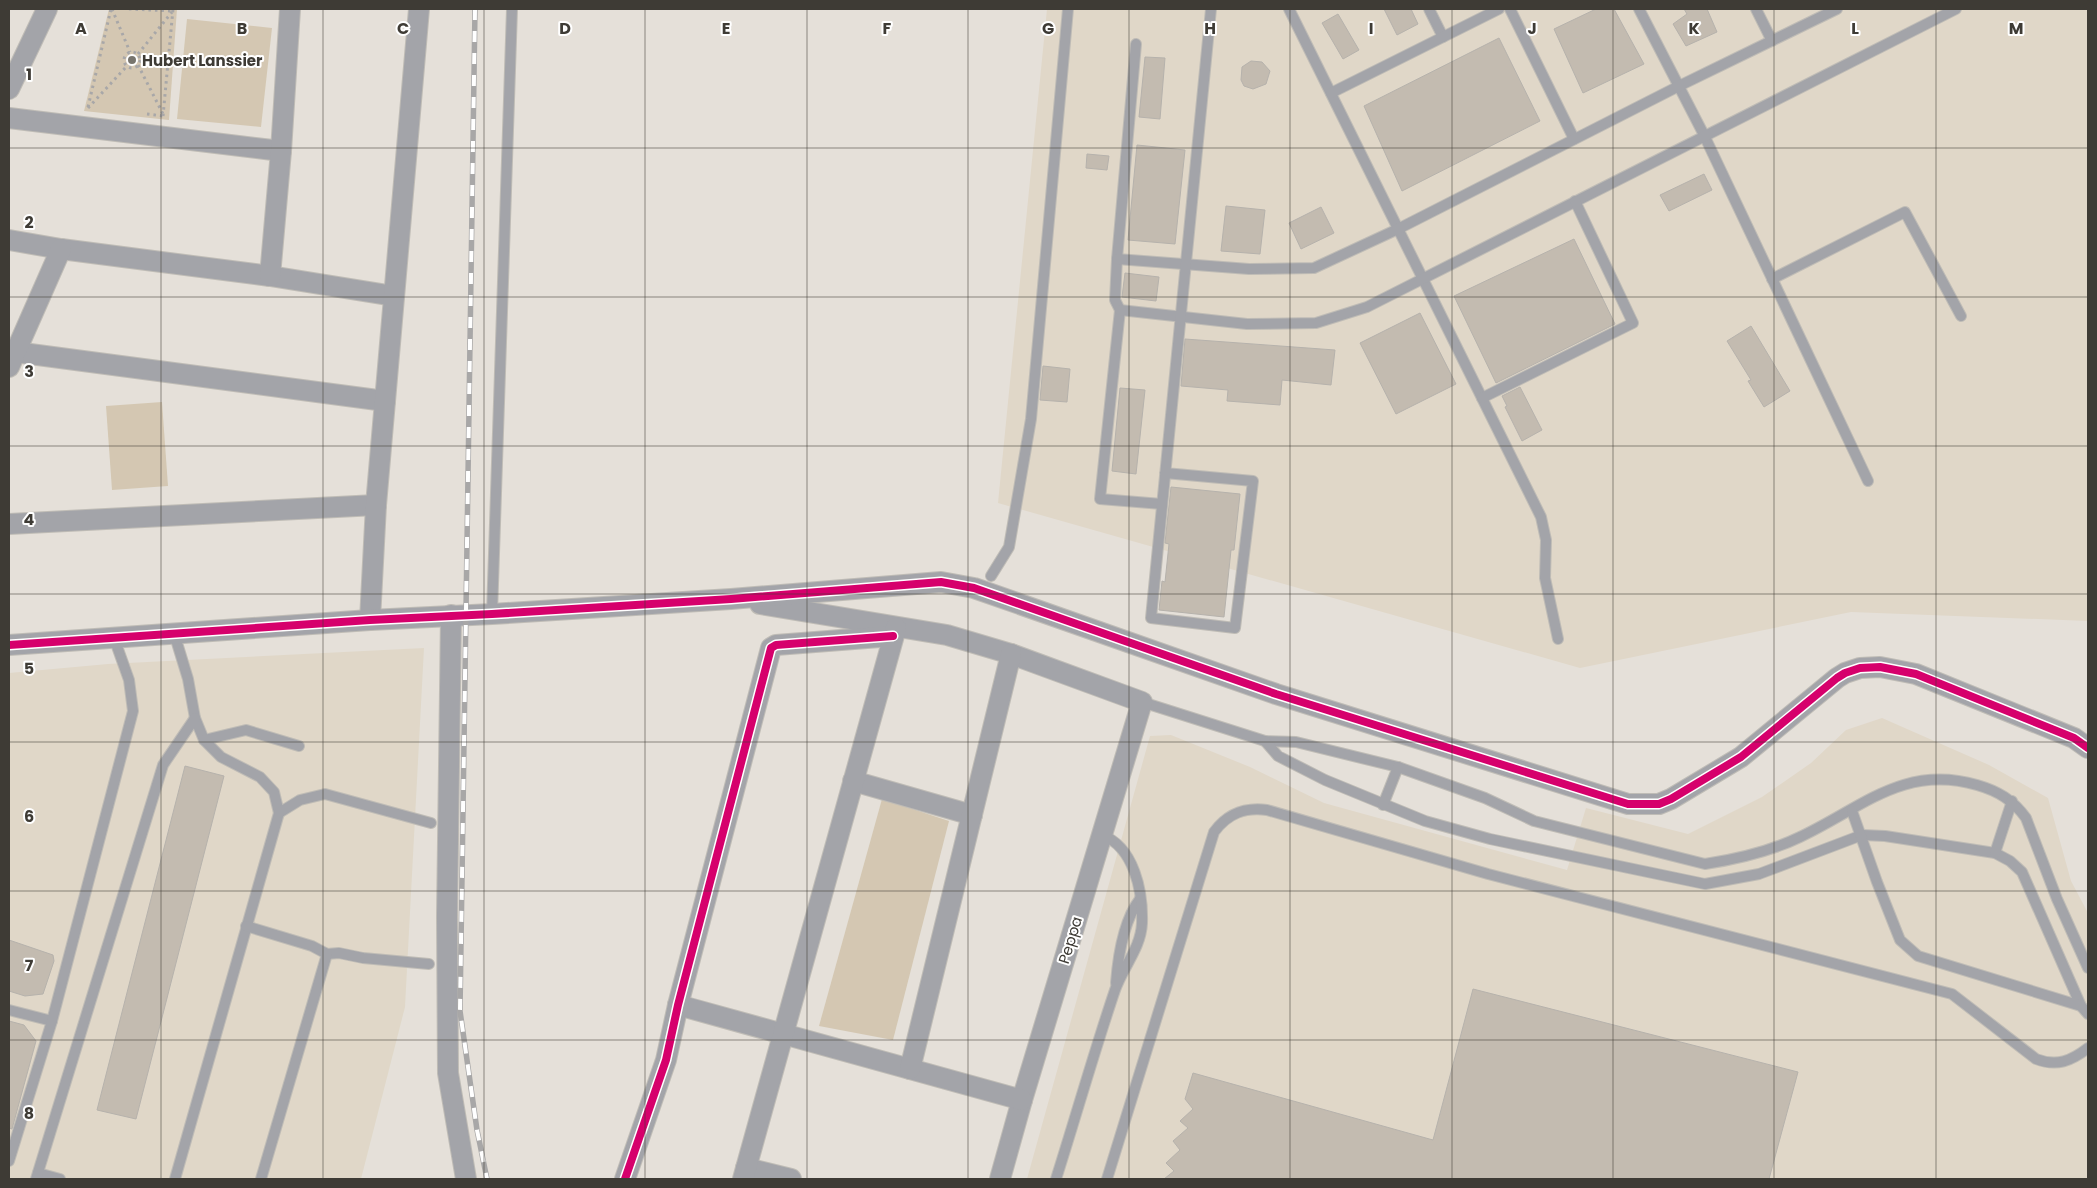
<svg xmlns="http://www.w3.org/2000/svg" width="2097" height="1188" font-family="Poppins,sans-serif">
<rect width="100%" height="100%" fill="#e5e0d9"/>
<g fill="#e0d7c8">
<polygon points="1047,9 2088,9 2088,621 1851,612 1580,668 998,503"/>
<polygon points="424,648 405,1007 361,1179 9,1179 9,673 108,664"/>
<polygon points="1882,718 1989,765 2048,798 2071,881 2088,913 2088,1179 1027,1179 1150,736 1171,735 1250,767 1324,803 1567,870 1586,808 1688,834 1762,797 1811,763 1846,730"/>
</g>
<g fill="#d4c7b2">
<polygon points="109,9 177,9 169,120 84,111"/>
<polygon points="187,19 272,28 261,127 177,119"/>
<polygon points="162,402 168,486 112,490 106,406"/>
<polygon points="882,799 949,821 893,1040 819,1026"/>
</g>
<g fill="#c3bbb0" stroke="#b6b2ac">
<polygon points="1384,9 1411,9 1418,24 1397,35"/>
<polygon points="1596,9 1614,9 1644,64 1583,93 1554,29"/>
<polygon points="1684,9 1707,9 1717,32 1686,46 1673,24 1687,14"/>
<polygon points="1338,14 1359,50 1343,59 1322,23"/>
<polygon points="1499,38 1540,121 1402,191 1364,106"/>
<polygon points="1145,57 1165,58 1160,119 1139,117"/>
<polygon points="1251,61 1262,62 1270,71 1266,84 1253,89 1244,86 1241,80 1242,67"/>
<polygon points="1137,145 1185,150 1175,244 1128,240"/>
<polygon points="1087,154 1109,156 1107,170 1086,168"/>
<polygon points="1704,174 1712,190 1669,211 1660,195"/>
<polygon points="1226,206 1265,210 1260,254 1221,251"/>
<polygon points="1321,207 1334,233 1301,249 1289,223"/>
<polygon points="1574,239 1615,324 1496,383 1454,296"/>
<polygon points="1125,273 1159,277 1156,301 1122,297"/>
<polygon points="1420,313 1456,384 1396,414 1360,343"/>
<polygon points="1751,326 1790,391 1764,407 1748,381 1751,380 1727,341"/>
<polygon points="1185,339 1335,350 1331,385 1282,380 1280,405 1227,401 1228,390 1181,386"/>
<polygon points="1043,366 1070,369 1067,402 1040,400"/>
<polygon points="1520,387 1542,430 1522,441 1505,407 1507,406 1502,396"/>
<polygon points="1120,388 1145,390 1136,474 1112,471"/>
<polygon points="1171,487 1240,494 1234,550 1231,550 1224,617 1159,610 1162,581 1165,582 1169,544 1165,543"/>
<polygon points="185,766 224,776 136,1119 97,1110"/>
<polygon points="9,940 53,955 54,961 43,994 25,996 9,991"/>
<polygon points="1473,989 1798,1072 1769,1179 1164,1179 1174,1171 1166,1163 1180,1150 1173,1141 1188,1128 1180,1121 1193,1109 1185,1099 1193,1073 1433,1140"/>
<polygon points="9,1021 24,1025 36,1041 12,1129 9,1128"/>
</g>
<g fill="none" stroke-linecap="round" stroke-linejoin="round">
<g stroke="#bfbcb6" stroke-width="12">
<g id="service">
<polyline points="1289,9 1541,517 1546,540 1545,578 1558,639"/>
<polyline points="1429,9 1443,37"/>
<polyline points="1510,9 1574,139"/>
<polyline points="1639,9 1704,135 1868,481"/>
<polyline points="1756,9 1772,41"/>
<polyline points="1136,44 1117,259 1115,300 1120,310 1100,499 1162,504"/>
<polyline points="1331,93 1499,9"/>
<polyline points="1117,259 1249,269 1314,268 1398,229 1679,86 1837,9"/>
<polyline points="1772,279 1905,212 1961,316"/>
<polyline points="1120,310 1247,324 1316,323 1367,307 1956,9"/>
<polyline points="1482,398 1633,323 1575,201"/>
<polyline points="1165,473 1253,481 1235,628 1151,618 1211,9"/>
<polyline points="991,576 1009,547 1031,419 1068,9"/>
<polyline points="492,614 512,9"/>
<polyline points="174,633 188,679 195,718 204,740 221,757 260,777 274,792 279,813 175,1179"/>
<path d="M1142,702L1265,741L1296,742L1398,767L1485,798L1534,821L1705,864C1738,859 1769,852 1800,837C1862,808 1903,764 1977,785C1998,791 2013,800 2026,818L2057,899L2088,968"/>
<polyline points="204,740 246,730 299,746"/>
<polyline points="1265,741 1278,756 1325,780 1425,821 1490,839 1705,884 1759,874 1862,835 1885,836 1995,853 2010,861 2022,872 2081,1006 2088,1014"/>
<polyline points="1383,805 1398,767"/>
<polyline points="1852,811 1877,882 1900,940 1918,956 2081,1006"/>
<polyline points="279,813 300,800 325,794 431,823"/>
<polyline points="1995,853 2012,801"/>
<polyline points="246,926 312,946 327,954 339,953 363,958 429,964"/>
<path d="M1116,983C1118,957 1123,921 1140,899"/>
<polyline points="9,1010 52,1021"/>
<polyline points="9,1161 52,1021 133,711 129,680 114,638"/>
<polyline points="38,1173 60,1179"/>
<polyline points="36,1179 163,765 195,718"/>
<polyline points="261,1179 327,954"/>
<path d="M1056,1179C1076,1116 1094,1052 1115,990C1123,967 1141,948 1142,923C1143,891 1134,847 1102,835"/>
<path d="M1107,1179L1214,832C1228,813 1245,807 1267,810L1488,874L1952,994L2036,1059C2057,1067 2071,1061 2088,1048"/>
</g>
</g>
<g stroke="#bfbcb6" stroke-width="22">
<g id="minor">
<polyline points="9,89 47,9"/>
<polyline points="9,118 281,151"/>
<polyline points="9,240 61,249 270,276 394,296"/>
<polyline points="270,276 281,151 290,9"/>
<polyline points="15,352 385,401"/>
<polyline points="9,367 61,249"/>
<polyline points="9,524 376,505"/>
<polyline points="760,604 947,635 1011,654 1142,702 1022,1100 1000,1179"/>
<polyline points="451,615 447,917 448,1073 466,1179"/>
<polyline points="370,620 376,505 419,9"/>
<polyline points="9,645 370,620 492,614 731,599 941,582 974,588 1276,694 1628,804 1659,804 1671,799 1741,757 1837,678 1845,673 1860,668 1880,667 1916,674 2074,738 2088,748"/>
<polyline points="853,781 972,815"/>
<polyline points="678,1005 1022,1100"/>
<polyline points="910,1069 1011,654"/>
<polyline points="746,1168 791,1179"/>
<polyline points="625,1179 666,1060 678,1005 771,648 776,645 893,636"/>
<polyline points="743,1179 896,628"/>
</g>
</g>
<g stroke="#a8a7a8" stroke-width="3" stroke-dasharray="2.5 4" stroke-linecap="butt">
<polyline points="112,9 130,52"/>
<polyline points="129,9 172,11"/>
<circle cx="132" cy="60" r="8"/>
<polyline points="138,54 172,12"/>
<polyline points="138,65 163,114"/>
<polyline points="88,107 111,9"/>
<polyline points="88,108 127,66"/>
<polyline points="147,114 163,116"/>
<polyline points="163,116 173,9"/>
</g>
<use href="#service" stroke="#a3a4a9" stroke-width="10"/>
<use href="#minor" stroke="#a3a4a9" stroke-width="20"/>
<g stroke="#a8a7a7" stroke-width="5.5">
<polyline id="rail" points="475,9 460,1011 477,1130 487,1179"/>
</g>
<use href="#rail" stroke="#fff" stroke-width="4" stroke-dasharray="11" stroke-linecap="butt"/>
<g stroke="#fff" stroke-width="11">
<g id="cycleway">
<polyline points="9,645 370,620 492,614 731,599 941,582 974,588 1276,694 1628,804 1659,804 1671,799 1741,757 1837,678 1845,673 1860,668 1880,667 1916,674 2074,738 2088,748"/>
<polyline points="625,1179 666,1060 678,1005 771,648 776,645 893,636"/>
</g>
</g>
<use href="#cycleway" stroke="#d6006c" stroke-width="8"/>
</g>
<path fill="none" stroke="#3e3b35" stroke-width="1" stroke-opacity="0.55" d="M161,9V1179M323,9V1179M484,9V1179M645,9V1179M807,9V1179M968,9V1179M1129,9V1179M1290,9V1179M1452,9V1179M1613,9V1179M1774,9V1179M1936,9V1179M9,148H2088M9,297H2088M9,446H2088M9,594H2088M9,742H2088M9,891H2088M9,1040H2088"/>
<circle fill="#78756e" stroke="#fff" stroke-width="2" cx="132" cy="60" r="5"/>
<g text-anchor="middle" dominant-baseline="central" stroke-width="4" stroke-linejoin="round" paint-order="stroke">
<g font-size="15" font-weight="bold" fill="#3e3b35" stroke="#fff" text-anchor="start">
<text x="142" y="60">Hubert Lanssier</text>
</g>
<g font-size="15" fill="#3e3b35" stroke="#fff">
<text transform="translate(1070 940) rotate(-73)">Peppa</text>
</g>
</g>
<g font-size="16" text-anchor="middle" font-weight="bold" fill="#3e3b35" stroke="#fff" stroke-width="4" stroke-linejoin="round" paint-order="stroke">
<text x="81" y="34">A</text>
<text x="242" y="34">B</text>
<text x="403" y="34">C</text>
<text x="565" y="34">D</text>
<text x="726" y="34">E</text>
<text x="887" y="34">F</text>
<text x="1048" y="34">G</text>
<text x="1210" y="34">H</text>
<text x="1371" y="34">I</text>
<text x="1532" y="34">J</text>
<text x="1694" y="34">K</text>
<text x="1855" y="34">L</text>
<text x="2016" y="34">M</text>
<text x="29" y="80">1</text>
<text x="29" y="228">2</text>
<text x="29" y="377">3</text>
<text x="29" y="525">4</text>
<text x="29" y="674">5</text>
<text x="29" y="822">6</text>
<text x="29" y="971">7</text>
<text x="29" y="1119">8</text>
</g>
<rect width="2097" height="1188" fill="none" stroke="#3e3b35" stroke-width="20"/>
</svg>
